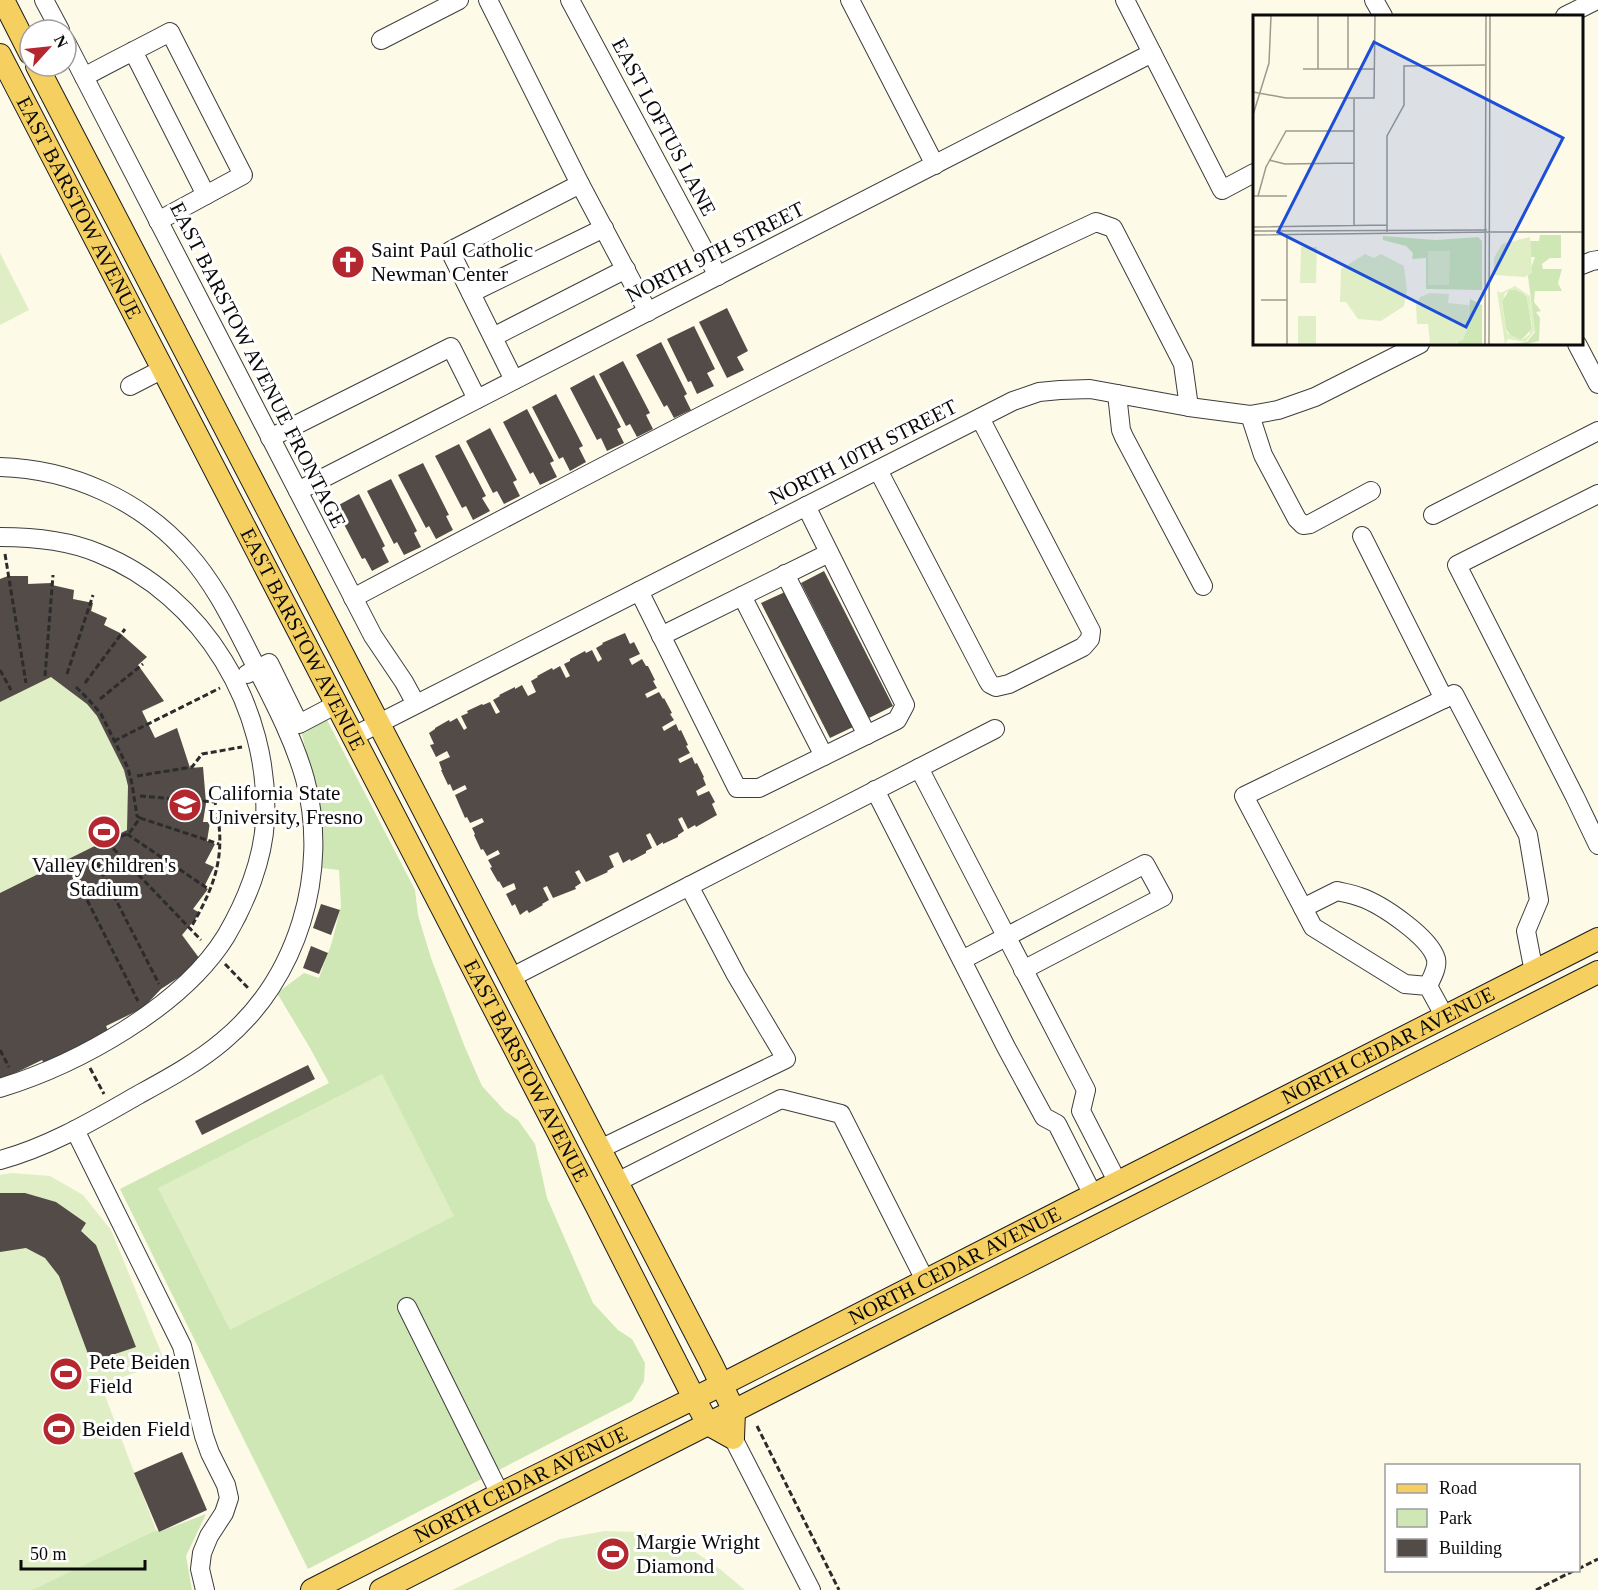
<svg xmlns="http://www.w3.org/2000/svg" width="1598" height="1590" font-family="Georgia,serif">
<rect width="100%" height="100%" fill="#fefae8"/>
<g fill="#cee7b4">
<polygon points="327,720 415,890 418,915 431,958 464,1045 482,1086 505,1111 518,1120 535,1144 547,1198 593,1303 618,1330 632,1339 645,1363 644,1381 632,1401 308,1569 120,1189 329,1083 310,1048 277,993 304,973 319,978 332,942 341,906 339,870 322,868 317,797 302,734"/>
<polygon points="206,1514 186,1556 192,1590 30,1590 156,1530 159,1532"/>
</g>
<g fill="#e0eec5">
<polygon points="0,253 29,310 0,325"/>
<polygon points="8,576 28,576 29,584 52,583 52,586 74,590 73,599 93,603 92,611 107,618 104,625 120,633 147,657 138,665 164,701 142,712 155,738 177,728 190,768 203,767 206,803 203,822 210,822 207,841 215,844 205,863 214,867 193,908 200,913 183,935 202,962 161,989 143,1008 107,1026 110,1036 42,1060 5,1078 0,1078 0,579"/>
<polygon points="382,1074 454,1216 230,1330 158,1188"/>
<polygon points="12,1173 50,1176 83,1195 111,1230 165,1362 101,1385 156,1530 39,1587 30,1590 0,1590 0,1175"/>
<polygon points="605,1531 639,1532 684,1544 721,1570 745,1590 452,1590 560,1539"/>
</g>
<g fill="#524b47">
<polygon points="727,308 748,351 737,357 744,370 727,378 699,322"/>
<polygon points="694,326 715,369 707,373 714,386 697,394 691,381 688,382 667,339"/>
<polygon points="661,342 687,394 684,396 691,410 674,418 667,405 664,407 636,355"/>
<polygon points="623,361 650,413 646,415 653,429 637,437 630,424 626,426 599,374"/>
<polygon points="594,375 621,427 617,429 624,443 607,451 601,438 597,440 570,388"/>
<polygon points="556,394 583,446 579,448 586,462 570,471 563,457 559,459 532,407"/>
<polygon points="527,409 554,461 550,463 557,477 540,485 533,472 530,474 503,422"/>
<polygon points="490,428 517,480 513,482 520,496 504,504 497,491 493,493 466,441"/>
<polygon points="459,444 486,496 482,498 490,511 473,520 466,506 462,508 435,456"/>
<polygon points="423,463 449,515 446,516 453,530 436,539 429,526 426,528 398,475"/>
<polygon points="391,479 417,531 414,533 421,547 404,555 397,542 394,544 367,491"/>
<polygon points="359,494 385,546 382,548 389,562 372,571 365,558 362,559 335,507"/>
<polygon points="824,571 893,706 869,718 801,583"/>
<polygon points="8,576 28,576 28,584 52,583 52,585 74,590 73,599 93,603 91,611 107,618 104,625 120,633 147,657 138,665 164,701 142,711 155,738 177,728 190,768 203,767 206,803 203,822 210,822 207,841 215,844 205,863 214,867 204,887 208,889 193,909 200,913 182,935 202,962 161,989 143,1008 106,1026 110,1036 47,1068 42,1060 5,1078 0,1078 0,893 127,830 128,786 124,770 97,716 87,704 51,677 0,702 0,579"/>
<polygon points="785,592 853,727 830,738 761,603"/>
<polygon points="625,633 630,644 634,642 640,654 629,659 632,665 642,659 646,666 648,666 655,680 653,681 657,688 645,694 647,698 659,692 663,699 664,698 672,713 670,714 674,720 662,727 664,731 676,724 679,731 681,730 688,745 686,746 690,753 678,759 680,763 692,757 695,764 697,763 704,777 703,778 706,785 696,791 698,796 709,791 715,802 712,804 717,815 696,827 695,825 688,829 682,817 678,819 684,831 678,835 678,837 663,844 663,842 657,846 650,833 646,835 652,848 646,851 646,853 631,861 630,859 623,863 618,852 609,856 614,867 607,871 608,872 586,882 579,870 575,872 581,883 575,887 576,889 553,898 547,886 543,888 549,900 542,904 543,905 529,913 527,910 520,915 515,904 512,906 506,894 516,889 514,883 503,888 499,881 498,882 490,868 492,867 488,860 500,854 498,850 487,856 483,849 481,850 474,835 475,834 472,828 484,822 482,818 470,823 467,817 465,818 455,795 467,789 465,785 453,791 450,784 448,785 441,770 442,770 439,762 450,757 447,751 436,757 430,745 434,744 429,733 435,729 435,728 449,720 450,722 457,718 464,730 467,728 461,716 468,713 467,711 482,704 483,705 490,702 496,714 500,712 493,700 500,696 499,695 515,687 515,689 522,685 528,696 536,692 531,681 538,677 537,676 552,668 553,670 560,666 566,678 570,676 564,664 570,661 570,659 585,651 586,653 592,650 598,662 602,659 596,648 603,644 602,643"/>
<polygon points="321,904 340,910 331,935 313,928"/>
<polygon points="311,946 328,953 319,974 303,968"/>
<polygon points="308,1065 315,1079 202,1135 195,1121"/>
<polygon points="0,1193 25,1193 56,1202 86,1223 81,1231 96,1245 136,1347 91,1362 59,1276 45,1258 26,1248 0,1252"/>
<polygon points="182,1452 207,1510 159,1532 134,1473"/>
</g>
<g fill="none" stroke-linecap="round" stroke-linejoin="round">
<g stroke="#3d3d3d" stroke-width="20">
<g id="minor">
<polyline points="44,0 60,30"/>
<polyline points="488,0 580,184"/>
<polyline points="570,0 718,276"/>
<polyline points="850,0 935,165"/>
<polyline points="1125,0 1222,190 1254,173"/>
<polyline points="1374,0 1383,16"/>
<polyline points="1565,16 1597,0"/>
<polyline points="381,40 459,0"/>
<polyline points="66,42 373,636 404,682 416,704"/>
<path d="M84,77C113,61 142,47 170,32L243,175L206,195L133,51"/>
<polyline points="158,221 206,195"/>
<polyline points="1582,265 1592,261 1598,260"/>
<polyline points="471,293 604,228"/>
<polyline points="493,337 626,269"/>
<polyline points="1577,344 1598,384"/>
<polyline points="514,380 450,251 580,184 648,312"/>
<polyline points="130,386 163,369"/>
<polyline points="1117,394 1121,430 1124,437 1203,586"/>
<polyline points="1250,415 1263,455 1297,519 1303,525 1310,524 1371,491"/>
<polyline points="270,438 451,347 477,399"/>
<path d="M0,467C71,469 141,500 188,554C213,582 230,616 247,649C268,691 292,733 305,779C330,872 298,979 223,1041C197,1063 167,1079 138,1095C94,1120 49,1147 0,1160"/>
<polyline points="878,470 987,679 990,684 996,687 1009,684 1083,647 1090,639 1091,631 980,418"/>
<polyline points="298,491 1152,53"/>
<polyline points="1598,494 1457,565 1575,797 1598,845"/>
<polyline points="1433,515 1598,431"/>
<polyline points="1362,536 1444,699"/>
<path d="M0,537C33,537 67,540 98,553C204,595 271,709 265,821C263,860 246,902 226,936C182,1007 78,1064 0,1088"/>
<polyline points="785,574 867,735"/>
<polyline points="639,591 737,788 759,788 897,720 905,705 806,506"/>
<polyline points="742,596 824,756"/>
<path d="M353,598C599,468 844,339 1096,222L1113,228L1183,364L1189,407"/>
<polyline points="661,636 829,553"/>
<polyline points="247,674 269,663 299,724 337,704"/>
<polyline points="354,736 1013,401 1039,392 1060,390 1090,389 1189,407 1250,415 1278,410 1315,397 1420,344"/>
<polyline points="919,768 1086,1090 1081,1111 1118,1183"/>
<polyline points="875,790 1006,1047 1044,1117 1057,1124 1093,1195"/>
<path d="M1303,908L1337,891C1345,893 1353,894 1360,897C1381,904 1430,937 1436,959C1438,968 1431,979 1428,986"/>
<polyline points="962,960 1145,864 1163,897 1023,970"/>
<polyline points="510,978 995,729"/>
<polyline points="1445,1017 1428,986 1405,984 1313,927 1244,796 1454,694 1528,835 1539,900 1526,931 1534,972"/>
<polyline points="75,1130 182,1346 204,1436 210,1453 226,1485 229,1498 224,1513 209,1536 202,1553 200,1569 205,1590"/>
<polyline points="600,1149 786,1059 736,975 689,886"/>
<polyline points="617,1182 781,1099 841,1114 925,1280"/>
<polyline points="407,1307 500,1494"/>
<polyline points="733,1438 811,1590"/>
</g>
</g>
<g stroke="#1b1b1b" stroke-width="24">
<g id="major">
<polyline points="3,0 30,53"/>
<path id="s1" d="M0,55L598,1209L694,1398L708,1424L733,1438L734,1411L711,1363L37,66"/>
<path id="s2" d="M312,1590L500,1494L721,1385L1093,1195L1598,939"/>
<polyline points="381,1590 1598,972"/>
</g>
</g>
<g stroke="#2c2c2c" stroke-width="3" stroke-dasharray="6 3" stroke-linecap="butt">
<polyline points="5,554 26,683"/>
<polyline points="0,670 11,690"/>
<polyline points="67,674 93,595"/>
<polyline points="45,676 53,575"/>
<polyline points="85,683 125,629"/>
<polyline points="76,687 89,700 101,714 128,768 132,784 137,816 140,818 130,832 113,841"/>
<polyline points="100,699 143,664"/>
<polyline points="114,741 220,688"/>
<polyline points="137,776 192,767 202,754 242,747"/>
<path d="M140,796L215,802C227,854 216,884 190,929"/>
<polyline points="140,818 219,844"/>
<polyline points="127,834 210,890"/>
<polyline points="107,842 201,940"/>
<polyline points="97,863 159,984"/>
<polyline points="75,876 138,1001"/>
<polyline points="225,964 249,989"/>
<polyline points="0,1050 9,1067"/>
<polyline points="90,1068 104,1094"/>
<polyline points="757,1426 839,1590"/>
<polyline points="1578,1569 1598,1559"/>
<polyline points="1536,1590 1575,1570"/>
</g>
<use href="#minor" stroke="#fff" stroke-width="18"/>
<use href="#major" stroke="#f5d061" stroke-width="22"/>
</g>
<defs>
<g id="church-disc" transform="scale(1.725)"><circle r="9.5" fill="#b5272f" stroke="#fff"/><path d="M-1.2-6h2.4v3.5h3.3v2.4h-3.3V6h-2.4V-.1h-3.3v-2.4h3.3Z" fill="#fff"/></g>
<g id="university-disc" transform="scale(1.725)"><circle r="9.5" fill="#b5272f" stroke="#fff"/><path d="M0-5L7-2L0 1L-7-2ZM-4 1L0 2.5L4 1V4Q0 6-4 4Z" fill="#fff"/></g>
<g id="stadium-disc" transform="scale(1.725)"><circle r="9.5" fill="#b5272f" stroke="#fff"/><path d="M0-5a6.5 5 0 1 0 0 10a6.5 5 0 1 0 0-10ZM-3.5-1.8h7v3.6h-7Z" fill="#fff"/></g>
</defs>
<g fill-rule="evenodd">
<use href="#church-disc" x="348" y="262"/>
<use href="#university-disc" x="185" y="805"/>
<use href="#stadium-disc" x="104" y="832"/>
<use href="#stadium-disc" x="66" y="1374"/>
<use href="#stadium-disc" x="59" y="1429"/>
<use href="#stadium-disc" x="613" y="1554"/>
</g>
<g text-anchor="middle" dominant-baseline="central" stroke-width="6" stroke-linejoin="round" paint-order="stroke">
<g font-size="21" fill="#0a0a0a" stroke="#fff">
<text transform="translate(664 127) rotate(62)">EAST LOFTUS LANE</text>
<text stroke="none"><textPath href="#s1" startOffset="172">EAST BARSTOW AVENUE</textPath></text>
<text transform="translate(715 252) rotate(-27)">NORTH 9TH STREET</text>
<text transform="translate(258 365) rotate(63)">EAST BARSTOW AVENUE FRONTAGE</text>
<text transform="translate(863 452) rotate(-27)">NORTH 10TH STREET</text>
<text stroke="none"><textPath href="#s1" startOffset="658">EAST BARSTOW AVENUE</textPath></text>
<text stroke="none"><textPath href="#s2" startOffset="1206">NORTH CEDAR AVENUE</textPath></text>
<text stroke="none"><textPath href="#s1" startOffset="1144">EAST BARSTOW AVENUE</textPath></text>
<text stroke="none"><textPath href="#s2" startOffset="720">NORTH CEDAR AVENUE</textPath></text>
<text stroke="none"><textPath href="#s2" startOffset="234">NORTH CEDAR AVENUE</textPath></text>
</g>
<g font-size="21" fill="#0a0a0a" stroke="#fff" text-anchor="start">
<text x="371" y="250">Saint Paul Catholic<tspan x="371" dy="24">Newman Center</tspan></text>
<text x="208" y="793">California State<tspan x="208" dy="24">University, Fresno</tspan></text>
<text x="104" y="865" text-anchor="middle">Valley Children's<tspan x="104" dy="24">Stadium</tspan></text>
<text x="89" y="1362">Pete Beiden<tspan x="89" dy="24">Field</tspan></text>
<text x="82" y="1429">Beiden Field</text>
<text x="636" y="1542">Margie Wright<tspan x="636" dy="24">Diamond</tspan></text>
</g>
</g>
<g transform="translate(1253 15)">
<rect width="330" height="330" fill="#fefae8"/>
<path d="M287,220H308V243H297L289,249L290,254H309L305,268L309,276H282L281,287L288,296L283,297L287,303L286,326L274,329H256L274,327L282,317L275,261L282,242H278L277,226H286ZM130,221L183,225L225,222L229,226V275L173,274V243L159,244L160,238L153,231L130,225ZM257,274L268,276L274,282L279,314L268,325L260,324L253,314L249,286ZM217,284L229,290V329H204L215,308Z" fill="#cee7b4"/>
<path d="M277,222L279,258L272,262L241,260V243L249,229ZM48,232H64L63,268H47ZM175,236H197L196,270H175ZM112,239L121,243L128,239L151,251L154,275L151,291L128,306L105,304L93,287H87L88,254ZM262,271L277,281L282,315L273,327L255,324L252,329L244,276L248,278ZM260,274L273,280L279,310L276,320L268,325L254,318L249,289L252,278ZM177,278L196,279L195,288L216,290L214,315L210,325L201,329L177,328L175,309H164L163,290L167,282ZM45,301H63V329H45Z" fill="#e0eec5" fill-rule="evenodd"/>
<path fill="none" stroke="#9c9a8f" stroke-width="1.5" d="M50,54H121M65,54V1M95,54V1M0,77L33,83H121L122,1M101,84V211M0,100L16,48L18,1M16,145L32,149L101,148M0,181H34M5,181L13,152L33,116H101M0,212L134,210M0,216L234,215M134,217V121L151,90V51L232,50M240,217H330M0,220L240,217M8,285H34M34,329V220M232,329L233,1M236,329L237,1"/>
<path fill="#1d4ed8" fill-opacity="0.15" stroke="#1d4ed8" stroke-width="3" d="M121,27L310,123L213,312L25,217Z"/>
<rect width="330" height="330" fill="none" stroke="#0a0a0a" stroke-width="3"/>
</g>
<rect x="1385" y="1464" width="195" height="108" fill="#ffffff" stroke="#9d9d9d" stroke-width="1.5"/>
<rect x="1397" y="1484" width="30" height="9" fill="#f5d061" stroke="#9d9d9d" stroke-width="1.5"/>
<text x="1439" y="1494" font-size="18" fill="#0a0a0a">Road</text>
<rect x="1397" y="1509" width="30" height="18" fill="#cee7b4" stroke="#9d9d9d" stroke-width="1.5"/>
<text x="1439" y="1524" font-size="18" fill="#0a0a0a">Park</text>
<rect x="1397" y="1539" width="30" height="18" fill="#524b47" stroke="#9d9d9d" stroke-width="1.5"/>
<text x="1439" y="1554" font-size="18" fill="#0a0a0a">Building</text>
<g transform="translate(48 48) rotate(63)"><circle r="28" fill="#ffffff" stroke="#9d9d9d" stroke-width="1.5"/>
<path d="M0-4.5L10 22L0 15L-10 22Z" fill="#b5272f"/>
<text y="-9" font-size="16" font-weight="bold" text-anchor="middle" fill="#0a0a0a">N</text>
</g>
<path d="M21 1560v9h124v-9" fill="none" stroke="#0a0a0a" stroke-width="3"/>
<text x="30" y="1560" font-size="18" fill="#0a0a0a" stroke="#ffffff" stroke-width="4.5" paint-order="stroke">50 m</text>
</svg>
